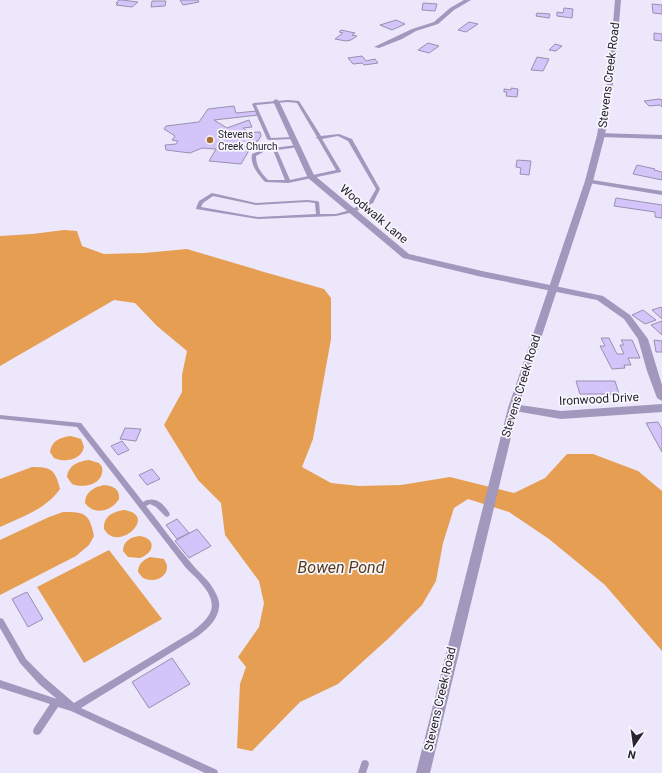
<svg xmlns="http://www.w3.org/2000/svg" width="662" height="773" font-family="Roboto,sans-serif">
<rect width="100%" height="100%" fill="#ece7fb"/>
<g fill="#e59e52">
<polygon points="64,230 77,231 82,246 104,254 144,253 187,249 264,272 324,289 331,298 331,339 313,439 302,467 331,483 359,486 401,485 450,477 514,493 545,478 567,454 593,454 638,471 662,491 662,651 605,585 549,539 509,512 468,499 454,508 443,543 436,581 422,605 390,637 338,684 300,702 252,751 237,748 240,684 246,667 238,657 259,627 264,603 259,581 225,535 221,503 198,480 164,425 182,392 182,375 187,351 157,326 135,303 114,300 0,366 0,236 32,234"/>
<path d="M71,436L81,439L84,447C81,460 65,463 54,458L50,452C51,441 61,437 71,436Z"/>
<path d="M89,460L99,463L102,467C105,484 84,489 72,484L67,477C68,465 79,461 89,460Z"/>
<path d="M32,467C51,467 55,469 60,489C46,509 22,517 0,527V479Z"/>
<path d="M104,485C113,486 120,489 119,499C112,511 94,516 85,503C85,492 94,487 104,485Z"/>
<path d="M123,510C160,514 118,554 104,529C103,517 112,512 123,510Z"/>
<path d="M63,512C85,512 89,513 94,536L89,545L76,556L0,595V540L49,517Z"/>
<path d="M140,536C157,539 154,553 140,558L128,557L123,551C123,541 131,537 140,536Z"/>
<polygon points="109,550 162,619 84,663 37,587"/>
<path d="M150,557L164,559L167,565C168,578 154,583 143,578L138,572C138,564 143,560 150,557Z"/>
</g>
<g fill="#d3c4f9" stroke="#9990af">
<polygon points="119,0 122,0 138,2 132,7 116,5 118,3 116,3"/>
<polygon points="180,0 198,0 199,2 183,5"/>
<polygon points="152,1 166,1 165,6 151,7"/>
<polygon points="423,3 437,4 435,11 422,10"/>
<polygon points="652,4 662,5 662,14 653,13"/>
<polygon points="564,8 573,9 572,18 557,16 557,12 563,13"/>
<polygon points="537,13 550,14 549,18 536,16"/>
<polygon points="396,20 405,24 392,30 380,25"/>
<polygon points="469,22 478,24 466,32 458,30"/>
<polygon points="341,30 355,33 352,35 357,36 351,40 346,41 335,39 343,33 339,32"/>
<polygon points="654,33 662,34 662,41 654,40"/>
<polygon points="428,43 439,46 429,53 418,50"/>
<polygon points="555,44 562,46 556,51 549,50"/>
<polygon points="362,56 366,61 375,59 378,63 364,65 362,63 353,64 348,58"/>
<polygon points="537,57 549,59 543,71 531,70"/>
<polygon points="511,88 518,89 517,97 506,96 507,92 504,92 504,89 511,90"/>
<polygon points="659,99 662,100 662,107 660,105 649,106 644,101"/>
<polygon points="234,106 236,113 257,111 258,115 214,120 227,128 249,120 252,127 243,128 247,131 246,133 260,132 261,136 258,141 254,142 241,164 209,161 216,149 202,148 190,153 166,150 165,145 176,144 178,141 172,140 175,136 164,129 166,126 199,122 208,109"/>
<polygon points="517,160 531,161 529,175 520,174 521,168 516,167"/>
<polygon points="637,165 655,169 654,170 662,172 662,180 633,174"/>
<polygon points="616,198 662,205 662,218 655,217 655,212 614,206"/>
<polygon points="661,307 662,308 662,319 652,310"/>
<polygon points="643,310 656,320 645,324 632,315"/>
<polygon points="662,321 662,335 651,325"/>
<polygon points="601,338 609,338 617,354 624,354 620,345 624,345 621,340 632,340 640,358 628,358 631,365 624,365 625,368 612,369 600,346 605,346"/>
<polygon points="654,340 662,341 662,352 656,352"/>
<polygon points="576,381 615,381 619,394 580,394"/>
<polygon points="658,422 662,429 662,452 646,423"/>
<polygon points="125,428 141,429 136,441 120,439"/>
<polygon points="122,441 129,450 118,455 111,446"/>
<polygon points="152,469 160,479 147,485 139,475"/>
<polygon points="177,519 189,533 177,539 166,525"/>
<polygon points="197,529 211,546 189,558 175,541"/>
<polygon points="27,592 43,619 28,627 12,599"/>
<polygon points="172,658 190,684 149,708 132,682"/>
</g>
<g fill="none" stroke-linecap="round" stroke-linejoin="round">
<g fill="#a297bd" fill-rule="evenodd">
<path d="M288,100L299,101L321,136L339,134L352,139L380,189L373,203L354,212L336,216L258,219L196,209V208L199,201L212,193L256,203L307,200L317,201L319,202L320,214H336L350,210L369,201L376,189L348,141L338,136L322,139L341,171V172L288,183L265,182C258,174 250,165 252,154L264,149L297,145H299V147L277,150L290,180L336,170L318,139L316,138L317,137L297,103L288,102L256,105L271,138L293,137L295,138L293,139L269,140L267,139L252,104L254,103ZM273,150L285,180H268C261,173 256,166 256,156L265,151ZM213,196L256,205L307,202L315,203L316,214L258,217L201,207L203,203Z"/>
<path d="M0,415L81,423L143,502C155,495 164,504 170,514L169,516L167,517L165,516L156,507L150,504L146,506C161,525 176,546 192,564C199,573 209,580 214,590C217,595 220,601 219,607C218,620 207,629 198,636L81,708L217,770L218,773H205L71,711L58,707L40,734L37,735L34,734L33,731L34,728L50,704L0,688V680L57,699L39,684L20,663L0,628V618L3,619L26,659L45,678L74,703L192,632C199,626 206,621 210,613C218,596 197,579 186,568L77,427L0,419Z"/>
<polygon points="365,760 368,761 369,764 366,773 358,773 362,761"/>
</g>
<g fill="#a297bd" fill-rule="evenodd">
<polygon points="464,0 471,0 454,10 438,24 416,31 402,39 379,48 374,47 412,29 434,22 450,8"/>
<polygon points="276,99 279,101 314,175 409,254 482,271 603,296 630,315 648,339 662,385 662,401 657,398 647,371 638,339 624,319 597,300 482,277 403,258 308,178 273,101"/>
<polygon points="598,133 662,135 662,139 601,137 598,137"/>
<polygon points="586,179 662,191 662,195 589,183 585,181"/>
<polygon points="513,404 561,411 662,404 662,412 561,419 509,410 508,408 509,406"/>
</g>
<polygon fill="#a297bd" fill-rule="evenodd" points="615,0 621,0 615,70 605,135 593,181 518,408 430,773 416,773 508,408 585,181 597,135 609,70"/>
</g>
<circle fill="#aa6f2f" stroke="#f8f7fd" stroke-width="1.5" cx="210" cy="140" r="4"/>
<g text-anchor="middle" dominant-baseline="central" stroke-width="3.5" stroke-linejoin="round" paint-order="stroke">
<g font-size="10" fill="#282430" stroke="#f8f7fd" text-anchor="start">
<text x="218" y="134">Stevens<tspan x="218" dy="12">Creek Church</tspan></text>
</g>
<g font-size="12" fill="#282430" stroke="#f8f7fd">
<text transform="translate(609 75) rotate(-83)">Stevens Creek Road</text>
<text transform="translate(374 214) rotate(40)">Woodwalk Lane</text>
<text transform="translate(521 386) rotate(-73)">Stevens Creek Road</text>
<text transform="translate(599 399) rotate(-3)">Ironwood Drive</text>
<text transform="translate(440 699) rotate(-77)">Stevens Creek Road</text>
</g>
<g font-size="16" font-style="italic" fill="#583a1b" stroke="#f8f7fd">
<text x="341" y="567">Bowen Pond</text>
</g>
</g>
<g transform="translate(634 745) rotate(193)" stroke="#f8f7fd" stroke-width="3" paint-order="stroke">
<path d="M0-3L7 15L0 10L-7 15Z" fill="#282430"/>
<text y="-6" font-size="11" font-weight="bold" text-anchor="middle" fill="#282430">N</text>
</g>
</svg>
